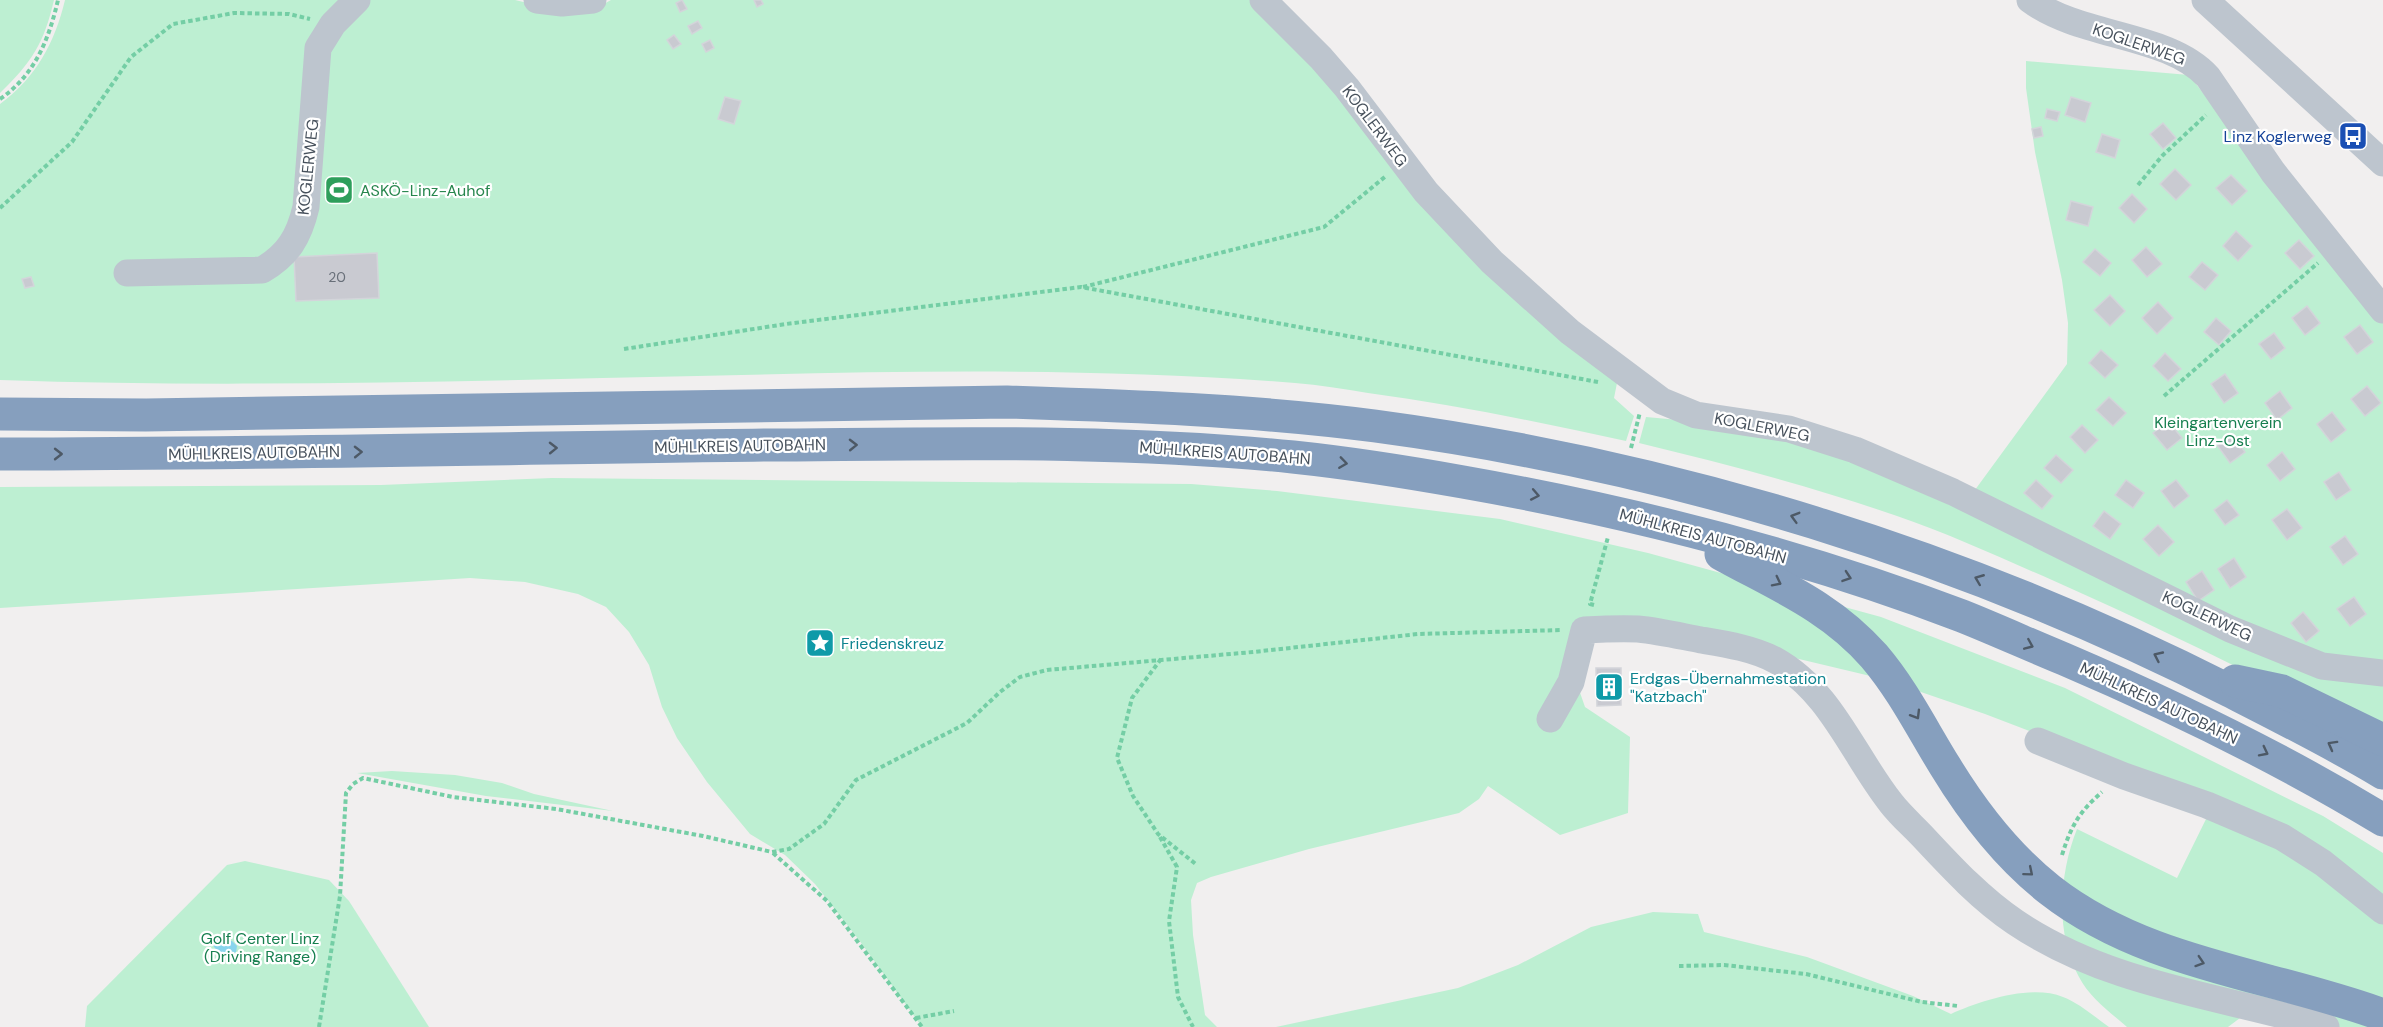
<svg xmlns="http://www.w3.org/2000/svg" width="2383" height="1027" font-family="'DM Sans',sans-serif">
<rect width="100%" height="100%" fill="#f1efef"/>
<g fill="#bdefd2">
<path d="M0,0H54C44,43 32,62 0,93Z"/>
<path d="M65,0H349L322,54L365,0H515L536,5H602L611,0H1254L1618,378L1614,398L1634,416L1626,441C1540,422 1455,405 1368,393C1344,389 1319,385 1295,383C1096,367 896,371 697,376C465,381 232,388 0,380V104C36,78 55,42 65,0Z"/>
<polygon points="2026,61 2189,75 2383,323 2383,665 2295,647 1972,494 2067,364 2068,323 2062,280 2035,152 2026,88"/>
<path d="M1646,417L1723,424L1788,435L2383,680V742C2275,685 2165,630 2052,580C2001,558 1950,534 1897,516C1813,487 1726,464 1639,443Z"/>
<polygon points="552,478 1191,484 1277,491 1500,519 1648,553 1881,617 2065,688 2323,816 2383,853 2383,900 2145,775 1985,714 1883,679 1724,641 1577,623 1577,684 1585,707 1630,737 1628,813 1560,835 1488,786 1479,799 1459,813 1309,849 1211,877 1197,883 1191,900 1193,935 1205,1015 1217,1027 922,1027 859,940 815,884 785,855 750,834 707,782 677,738 662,707 649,665 629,632 606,607 578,594 525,582 470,578 0,608 0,487 381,485"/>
<polygon points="392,771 455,775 502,783 534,794 613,811 486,796 357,773"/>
<path d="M2209,813L2255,832L2383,919V1027H2336L2252,1009L2228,1027H2127C2110,1012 2089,997 2079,977C2055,934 2059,874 2077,829L2177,878Z"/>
<polygon points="245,861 329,880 349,901 429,1027 85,1027 87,1006 227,865"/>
<path d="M1653,912L1698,914L1704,932L1807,957L1913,996L1951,1014C1980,1001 2031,984 2063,997C2079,1003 2095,1017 2109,1027H1276L1458,988L1518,965L1591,927Z"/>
</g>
<path fill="#89d4ed" d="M216,937L232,941L237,946L236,952C226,957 217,954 212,943Z"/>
<g fill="#c9cad1" stroke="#d3d5da" stroke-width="1.5">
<polygon points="682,0 687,9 680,12 676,3"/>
<polygon points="754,0 761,0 763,4 757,7"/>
<polygon points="698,21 702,28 692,34 688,26"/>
<polygon points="674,35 681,44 673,49 667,40"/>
<polygon points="710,40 714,48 706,52 702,44"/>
<polygon points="725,97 741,101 734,124 718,119"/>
<polygon points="2071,97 2091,103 2085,122 2065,115"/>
<polygon points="2047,109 2060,112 2057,121 2045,118"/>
<polygon points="2163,123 2176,138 2163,149 2150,134"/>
<polygon points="2041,127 2043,136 2034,138 2032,129"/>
<polygon points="2102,134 2120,140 2115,158 2096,152"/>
<polygon points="2175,169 2191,185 2176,200 2160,184"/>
<polygon points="2231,175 2247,191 2232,205 2216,188"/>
<polygon points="2132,194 2147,209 2134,223 2119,208"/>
<polygon points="2071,201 2093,207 2088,226 2066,220"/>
<polygon points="2236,231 2252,246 2238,261 2223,246"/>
<polygon points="2299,240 2314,256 2300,269 2285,253"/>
<polygon points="2146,247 2162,264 2147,277 2132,260"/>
<polygon points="2095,249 2111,263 2100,276 2083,262"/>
<polygon points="377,253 379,298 296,301 294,257"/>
<polygon points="2202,262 2218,275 2205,290 2189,277"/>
<polygon points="31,277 34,286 25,288 22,279"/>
<polygon points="2110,295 2125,311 2110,326 2094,310"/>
<polygon points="2158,302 2173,318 2157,334 2142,318"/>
<polygon points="2307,306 2320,323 2305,335 2292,318"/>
<polygon points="2216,318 2231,331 2219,345 2204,332"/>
<polygon points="2360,325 2373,342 2357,354 2344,337"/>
<polygon points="2274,333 2285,348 2271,359 2259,344"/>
<polygon points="2101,350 2118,365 2105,378 2089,363"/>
<polygon points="2165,353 2181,369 2168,381 2153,366"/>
<polygon points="2225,374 2238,393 2224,403 2211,384"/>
<polygon points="2367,386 2381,403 2365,416 2351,399"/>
<polygon points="2280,391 2292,408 2277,420 2265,403"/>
<polygon points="2109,397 2126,413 2113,426 2096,410"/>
<polygon points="2332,412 2346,430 2331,442 2317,424"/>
<polygon points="2168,421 2182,438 2167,450 2153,433"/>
<polygon points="2082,425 2098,440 2085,453 2070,437"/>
<polygon points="2231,434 2245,452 2230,463 2217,445"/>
<polygon points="2282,452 2295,469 2280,481 2267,465"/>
<polygon points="2056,455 2073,470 2061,483 2044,468"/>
<polygon points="2339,472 2351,490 2336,500 2324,482"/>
<polygon points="2036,480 2053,496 2042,509 2024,493"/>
<polygon points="2126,480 2144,493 2133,508 2115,495"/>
<polygon points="2176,480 2189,496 2174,508 2161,491"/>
<polygon points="2227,500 2239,515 2225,525 2214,510"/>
<polygon points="2287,509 2302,528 2287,540 2272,520"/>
<polygon points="2104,511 2121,524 2110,539 2093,526"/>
<polygon points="2158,525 2174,542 2159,556 2143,539"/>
<polygon points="2345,536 2358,554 2343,565 2330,547"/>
<polygon points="2234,558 2246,577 2230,588 2218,569"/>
<polygon points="2202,571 2214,590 2198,601 2186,582"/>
<polygon points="2354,597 2366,614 2350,626 2337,609"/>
<polygon points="2303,612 2319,631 2306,642 2291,623"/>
<polygon points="1596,668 1621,668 1621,705 1597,706"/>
</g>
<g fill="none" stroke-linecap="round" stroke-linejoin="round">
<g stroke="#74cea5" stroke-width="4" stroke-dasharray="4.5 3" stroke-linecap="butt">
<path d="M0,99C35,75 49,39 58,0"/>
<polyline points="2138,185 2162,156 2206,115"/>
<polyline points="0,208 72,142 131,57 173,24 234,13 289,14 310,19"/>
<polyline points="1083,287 1324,227 1386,176"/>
<polyline points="624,349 786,324 1081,287 1598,382"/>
<polyline points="2164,396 2318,263"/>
<polyline points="1631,448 1640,412"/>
<polyline points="1594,605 1590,604 1608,537"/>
<polyline points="1161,659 1132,698 1117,758 1133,796 1158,834 1197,865"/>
<polyline points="1160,837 1177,867 1169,921 1178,997 1193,1027"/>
<polyline points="773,853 827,901 922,1027"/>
<path d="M2062,855C2071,826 2079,812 2102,792"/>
<polyline points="1679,966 1724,965 1806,974 1922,1002 1958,1006"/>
<polyline points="916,1018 954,1011"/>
<polyline points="319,1027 340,896 346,793 353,784 363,778 453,797 556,809 703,836 772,852 789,849 824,824 856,780 967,723 1000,692 1020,677 1047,670 1253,652 1418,634 1562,630"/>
</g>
<g stroke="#bdc5ce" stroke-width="27">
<polyline points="537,0 562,3 593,0"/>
<polyline points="1263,0 1321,58 1347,88 1426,192 1492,262 1570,332 1662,401 1696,415 1789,429 1855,450 1953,492 2230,629 2322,666 2383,673"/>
<path d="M2030,0C2081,38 2168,33 2208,77L2273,172L2383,310"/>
<polyline points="2205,0 2383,163"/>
<path d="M127,273L262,270C288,255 299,237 306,207L318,48L333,24L357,0"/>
<path d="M1550,719L1571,682L1584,630C1602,629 1620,628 1638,629C1659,631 1680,636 1701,640C1725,644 1752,648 1775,660C1831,691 1853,755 1891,803C1901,816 1914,827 1925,839C1953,869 1981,899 2015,922C2110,986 2219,995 2326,1027"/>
<polyline points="2038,741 2124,776 2207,805 2282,837 2323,863 2383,911"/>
</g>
<g stroke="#869fbe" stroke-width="33">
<path d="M0,414L146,415L1007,402C1130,406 1253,410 1375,426C1673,466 1962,555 2230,691C2281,717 2333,743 2383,773"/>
<path d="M0,454C255,454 509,448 764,445C940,444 1117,439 1293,457C1350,463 1407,472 1463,482C1633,512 1801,555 1962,616C1997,630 2030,645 2064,659C2174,706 2281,758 2383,820"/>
<path d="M1721,554C1777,585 1830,606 1874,656C1903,690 1922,729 1945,766C1973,812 2008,857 2050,890C2146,965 2272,974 2383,1015"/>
<polyline points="2235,681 2282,691 2383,740"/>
</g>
</g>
<defs><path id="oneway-chevron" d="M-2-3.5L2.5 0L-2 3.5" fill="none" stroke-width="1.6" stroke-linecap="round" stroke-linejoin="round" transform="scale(1.5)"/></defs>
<g stroke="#4d5966">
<use href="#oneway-chevron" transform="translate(853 445) rotate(-1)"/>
<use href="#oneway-chevron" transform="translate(553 448) rotate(-1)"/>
<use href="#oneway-chevron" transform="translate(358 452) rotate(-1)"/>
<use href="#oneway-chevron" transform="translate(58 454)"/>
<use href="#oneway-chevron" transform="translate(1343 463) rotate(8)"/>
<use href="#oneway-chevron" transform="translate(1535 495) rotate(11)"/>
<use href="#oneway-chevron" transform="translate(1795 517) rotate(-164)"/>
<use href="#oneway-chevron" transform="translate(1847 577) rotate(19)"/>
<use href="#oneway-chevron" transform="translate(1979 579) rotate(-158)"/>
<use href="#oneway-chevron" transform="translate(1777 582) rotate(27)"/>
<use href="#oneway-chevron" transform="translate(2029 645) rotate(23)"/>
<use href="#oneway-chevron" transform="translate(2158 656) rotate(-155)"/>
<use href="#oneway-chevron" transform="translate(1916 715) rotate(59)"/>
<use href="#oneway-chevron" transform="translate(2332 745) rotate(-151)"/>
<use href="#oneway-chevron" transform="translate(2264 752) rotate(27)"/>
<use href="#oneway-chevron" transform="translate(2029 872) rotate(40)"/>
<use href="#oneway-chevron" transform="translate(2200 962) rotate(18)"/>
</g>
<defs>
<g id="bus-square" transform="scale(1.5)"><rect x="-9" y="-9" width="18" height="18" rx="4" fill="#1a4fb4" stroke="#fff"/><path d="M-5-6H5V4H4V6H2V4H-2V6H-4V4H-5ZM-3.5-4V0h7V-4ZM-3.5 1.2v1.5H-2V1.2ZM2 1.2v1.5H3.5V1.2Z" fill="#fff"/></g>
<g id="stadium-square" transform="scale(1.5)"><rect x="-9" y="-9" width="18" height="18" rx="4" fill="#2e9e5b" stroke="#fff"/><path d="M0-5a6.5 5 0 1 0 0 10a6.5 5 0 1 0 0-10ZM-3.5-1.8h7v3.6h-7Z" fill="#fff"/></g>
<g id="sight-square" transform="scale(1.5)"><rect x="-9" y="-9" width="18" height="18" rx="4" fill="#0f9aa8" stroke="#fff"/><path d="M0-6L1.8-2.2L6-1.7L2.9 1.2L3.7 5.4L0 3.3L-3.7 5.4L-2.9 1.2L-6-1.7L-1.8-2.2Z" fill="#fff"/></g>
<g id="building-square" transform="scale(1.5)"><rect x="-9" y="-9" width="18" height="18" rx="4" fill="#0f9aa8" stroke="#fff"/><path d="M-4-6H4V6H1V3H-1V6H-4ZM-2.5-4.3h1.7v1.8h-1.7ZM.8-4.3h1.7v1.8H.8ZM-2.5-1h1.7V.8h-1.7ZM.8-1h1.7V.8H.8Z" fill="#fff"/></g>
</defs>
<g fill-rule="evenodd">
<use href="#bus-square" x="2353" y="136"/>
<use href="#stadium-square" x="339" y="190"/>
<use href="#sight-square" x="820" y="643"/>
<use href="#building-square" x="1609" y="687"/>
</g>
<g text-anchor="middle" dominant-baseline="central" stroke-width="4.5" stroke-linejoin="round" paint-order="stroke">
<g font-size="14" fill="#686f79">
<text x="337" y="277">20</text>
</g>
<g font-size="16" fill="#47515c" stroke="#fff">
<text transform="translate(2139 44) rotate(19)">KOGLERWEG</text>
<text transform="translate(1375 126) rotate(53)">KOGLERWEG</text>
<text transform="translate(308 167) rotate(-84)">KOGLERWEG</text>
<text transform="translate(1762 427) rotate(11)">KOGLERWEG</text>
<text transform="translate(740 446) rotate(-1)">MÜHLKREIS AUTOBAHN</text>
<text transform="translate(254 453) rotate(-1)">MÜHLKREIS AUTOBAHN</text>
<text transform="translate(1225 453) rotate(4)">MÜHLKREIS AUTOBAHN</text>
<text transform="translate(1703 536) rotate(15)">MÜHLKREIS AUTOBAHN</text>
<text transform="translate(2207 616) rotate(25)">KOGLERWEG</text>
<text transform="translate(2159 703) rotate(25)">MÜHLKREIS AUTOBAHN</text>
</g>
<g font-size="16" fill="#164399" stroke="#fff" text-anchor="end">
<text x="2332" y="136">Linz Koglerweg</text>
</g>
<g font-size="16" fill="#27864d" stroke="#fff" text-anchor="start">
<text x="360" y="190">ASKÖ-Linz-Auhof</text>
</g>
<g font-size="16" fill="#167f4f" stroke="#fff">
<text x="2218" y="422">Kleingartenverein<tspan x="2218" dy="18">Linz-Ost</tspan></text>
<text x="260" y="938">Golf Center Linz<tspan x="260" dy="18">(Driving Range)</tspan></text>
</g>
<g font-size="16" fill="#0d838f" stroke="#fff" text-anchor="start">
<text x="841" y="643">Friedenskreuz</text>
<text x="1630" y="678">Erdgas-Übernahmestation<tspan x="1630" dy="18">"Katzbach"</tspan></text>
</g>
</g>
</svg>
